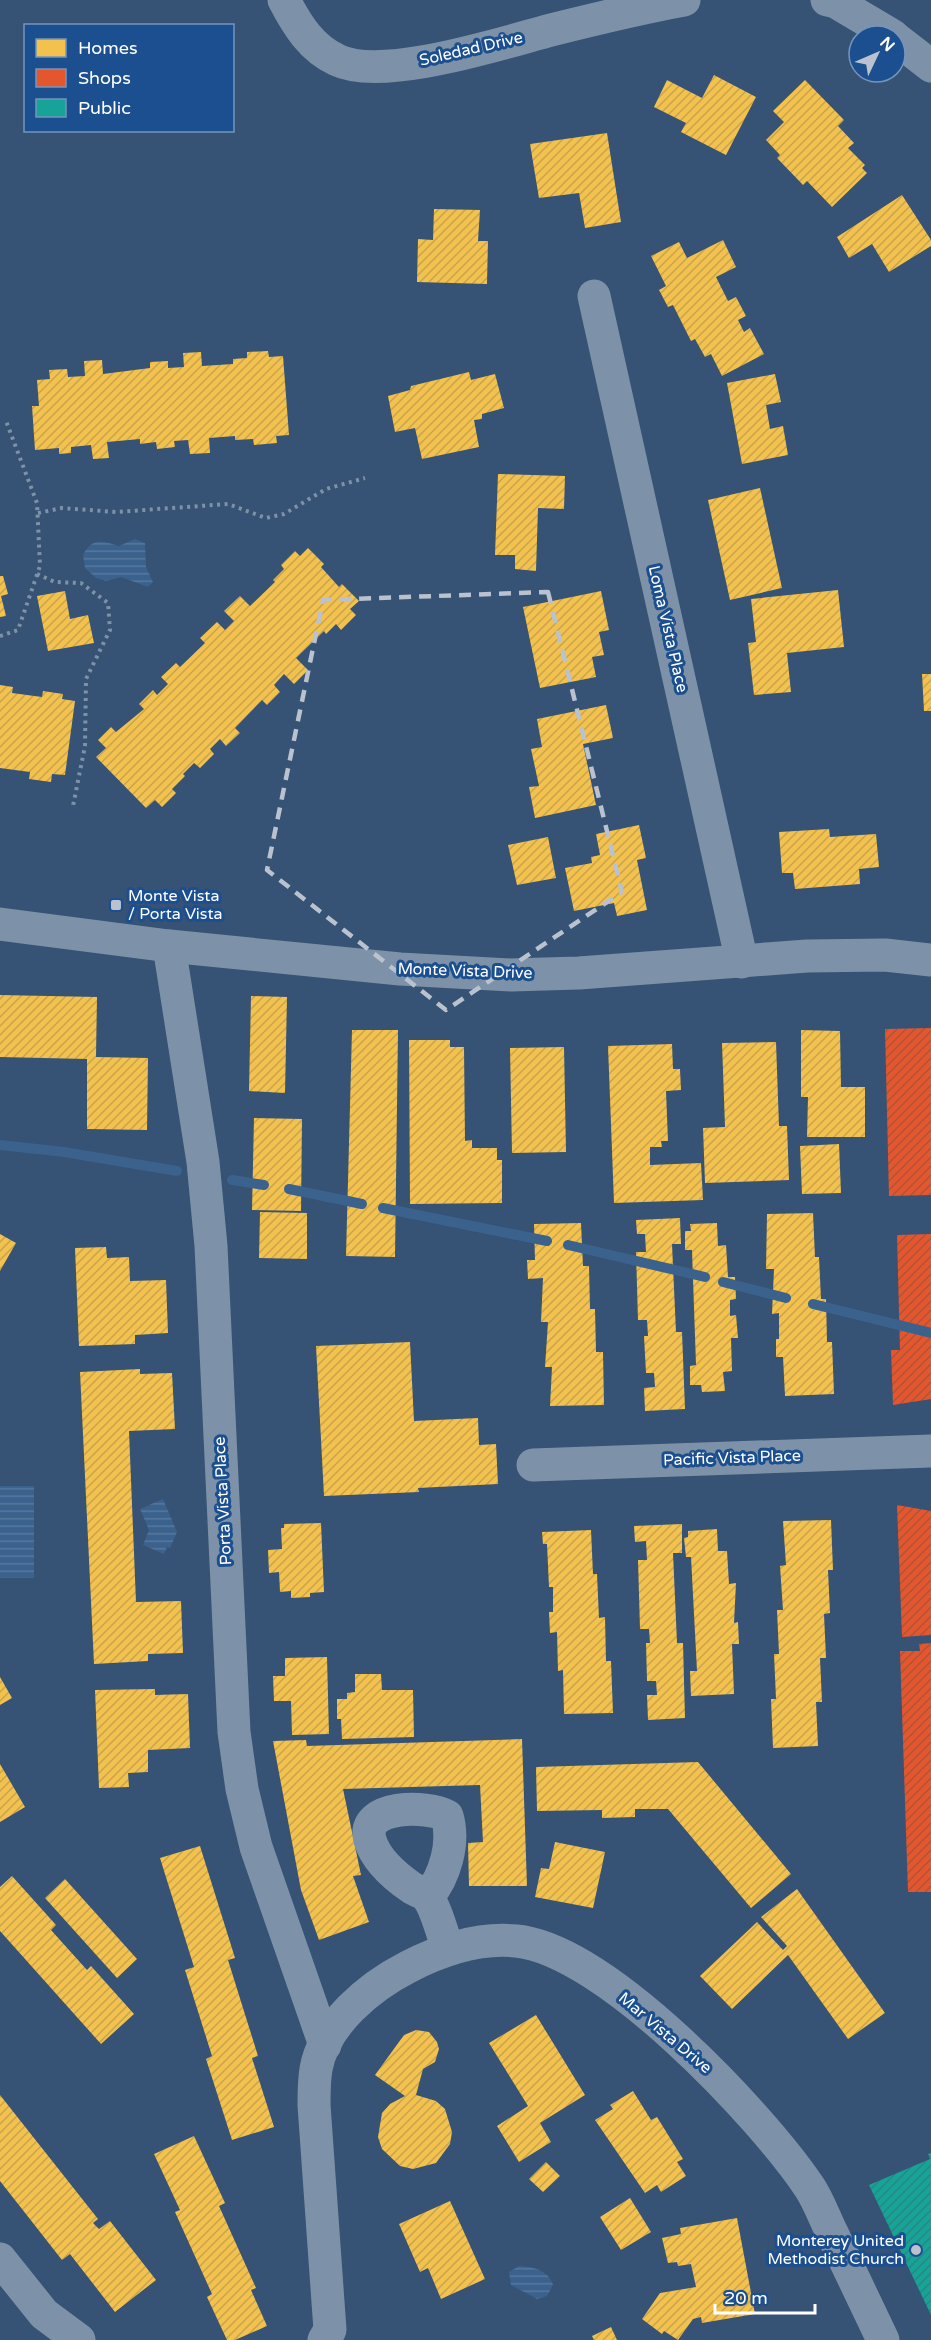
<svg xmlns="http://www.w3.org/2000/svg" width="931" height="2340" font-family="'Varela Round',sans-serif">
<defs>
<pattern id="water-rules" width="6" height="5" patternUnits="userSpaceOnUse" patternTransform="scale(1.5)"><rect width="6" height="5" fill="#3b618d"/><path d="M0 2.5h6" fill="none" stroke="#58799e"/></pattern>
<pattern id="homes-hatch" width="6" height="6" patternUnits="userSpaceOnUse" patternTransform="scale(1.5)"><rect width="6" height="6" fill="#f2c14e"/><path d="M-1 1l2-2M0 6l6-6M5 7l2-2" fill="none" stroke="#c8a44e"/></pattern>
<pattern id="shops-hatch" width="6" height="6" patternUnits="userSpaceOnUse" patternTransform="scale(1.5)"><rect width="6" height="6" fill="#e4572e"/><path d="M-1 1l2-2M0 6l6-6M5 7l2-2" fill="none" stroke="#af5338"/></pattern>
<pattern id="public-hatch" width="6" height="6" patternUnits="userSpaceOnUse" patternTransform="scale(1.5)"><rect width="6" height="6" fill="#17a398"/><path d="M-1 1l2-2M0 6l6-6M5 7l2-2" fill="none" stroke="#278981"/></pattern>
</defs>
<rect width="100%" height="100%" fill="#365274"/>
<g fill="url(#water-rules)">
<path d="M135,539L145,543L146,567L153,582L148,587L121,577L106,581L96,578L85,568L83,555C92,537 103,541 119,546Z"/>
<rect x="0" y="1486" width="34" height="92"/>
<polygon points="163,1499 177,1532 170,1548 167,1547 164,1554 143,1545 149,1530 140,1509"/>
<path d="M519,2266C534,2267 548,2270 553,2285L547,2296L537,2299L511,2285L509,2272Z"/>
</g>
<g fill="url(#homes-hatch)">
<polygon points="714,75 756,97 726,155 681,132 686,123 654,107 667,80 702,98"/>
<polygon points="805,80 844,120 838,126 854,143 848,148 865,165 862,168 867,173 832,207 807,181 803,185 777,158 780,155 766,140 784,122 773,111"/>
<polygon points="607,133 621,222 585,228 579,193 539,198 530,144"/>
<polygon points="902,195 931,240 931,246 889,272 872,244 849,258 837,237"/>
<polygon points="434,209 480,210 478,241 488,241 487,284 417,282 418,239 433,240"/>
<polygon points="723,240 736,267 716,277 728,301 736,297 746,316 738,320 744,332 750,328 764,354 722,376 711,354 705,357 695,339 691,341 673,305 668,307 659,290 666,286 651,256 679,242 687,258"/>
<polygon points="268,351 269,357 283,356 289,435 276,436 277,443 254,445 253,439 235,440 235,436 209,438 210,453 190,454 188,440 174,441 175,447 157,449 156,442 140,444 140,439 107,442 109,458 93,459 91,445 71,447 71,453 59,454 59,448 35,450 32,406 39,406 37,380 50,379 49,370 67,369 68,377 85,376 84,361 102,360 103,374 150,368 150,362 168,361 168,368 184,367 183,353 201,352 202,366 233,364 233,359 247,358 247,352"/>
<polygon points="469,372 471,380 495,374 504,408 482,414 482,419 474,420 479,447 422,459 415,428 395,432 388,396 410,390 411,386"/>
<polygon points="775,374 781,402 766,405 770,429 783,426 788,455 742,464 727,383"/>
<polygon points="498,474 565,476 564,509 538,508 536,571 515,569 515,555 495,555"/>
<polygon points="760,488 782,588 730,600 708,500"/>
<polygon points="308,548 324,564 321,567 339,587 342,584 359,601 350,609 356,615 341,630 336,624 326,634 324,631 296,658 308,670 294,684 284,674 274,685 280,692 267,705 262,700 235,728 240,733 226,746 220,739 210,749 214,754 200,768 194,763 183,774 185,776 172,789 176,793 162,807 155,800 146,808 96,757 106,748 98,740 111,727 116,732 144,709 139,704 153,690 157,695 168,684 161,677 176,663 180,667 205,643 200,638 217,622 225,630 234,621 224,611 240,596 250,606 275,582 273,580 284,569 281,565 295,551 300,556"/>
<polygon points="0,576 3,576 8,594 1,596 6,616 0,617"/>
<polygon points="838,590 844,647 787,653 791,692 754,695 748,643 756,642 751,599"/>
<polygon points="65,591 70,619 88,615 94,643 48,651 37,596"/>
<polygon points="601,591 609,630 599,632 604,655 592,657 596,677 540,688 523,607"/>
<polygon points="922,674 931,674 931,711 924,711"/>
<polygon points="0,685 13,687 12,693 42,697 43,691 63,694 62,699 75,701 65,775 52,774 51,782 29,779 30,772 0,768"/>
<polygon points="606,705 613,738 583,744 596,805 535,818 529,787 539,786 531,749 542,747 537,719"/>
<polygon points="639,825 646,858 637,860 647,910 617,916 614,903 574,911 565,868 592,863 591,857 600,855 596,834"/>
<polygon points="829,829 830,837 876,834 879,867 859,869 860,884 795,889 793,873 782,873 779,832"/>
<polygon points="548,837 556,878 517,885 508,845"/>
<polygon points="0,995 97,997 96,1057 148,1058 147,1130 87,1129 87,1059 0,1057"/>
<polygon points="251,996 287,997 285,1093 249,1091"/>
<polygon points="352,1030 398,1030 395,1257 346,1256"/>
<polygon points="801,1030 840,1031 841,1087 865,1087 865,1137 807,1137 808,1097 801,1097"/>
<polygon points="409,1040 450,1040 450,1047 464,1047 465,1141 472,1140 472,1148 497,1148 497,1160 502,1160 502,1203 410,1204"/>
<polygon points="776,1042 779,1126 787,1126 789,1180 705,1183 703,1128 725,1127 722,1043"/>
<polygon points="672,1044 673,1069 680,1069 681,1090 666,1091 668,1141 661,1141 662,1147 650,1147 650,1165 701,1163 703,1200 614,1203 608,1046"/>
<polygon points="564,1047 566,1152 512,1153 510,1048"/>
<polygon points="254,1118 302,1119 301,1211 252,1210"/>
<polygon points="839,1144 841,1193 802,1194 800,1146"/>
<polygon points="260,1212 307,1213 307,1259 259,1258"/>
<polygon points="813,1213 815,1257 819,1257 821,1299 826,1299 827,1342 832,1342 834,1394 785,1396 783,1357 776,1357 776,1339 779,1339 779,1313 772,1314 774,1269 766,1269 767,1214"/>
<polygon points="680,1218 681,1244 672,1244 676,1332 682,1332 685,1409 645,1411 644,1388 655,1387 654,1373 646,1373 644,1336 648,1336 647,1320 638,1320 636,1252 646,1252 645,1234 637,1234 636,1220"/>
<polygon points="581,1223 583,1266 589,1266 590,1309 595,1309 596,1352 603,1352 604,1405 550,1406 552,1367 545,1367 548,1322 541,1322 543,1278 528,1279 527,1260 535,1260 534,1224"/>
<polygon points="717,1223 718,1246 726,1245 728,1277 735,1277 736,1299 730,1300 730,1316 736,1315 738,1338 731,1338 732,1371 723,1372 725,1391 702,1392 701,1385 690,1385 690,1366 696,1365 692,1250 685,1250 685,1231 691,1231 690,1224"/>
<polygon points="0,1234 16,1243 0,1271"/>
<polygon points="106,1247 107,1258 129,1257 130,1281 166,1280 168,1333 135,1335 135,1344 79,1346 75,1248"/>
<polygon points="410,1342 414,1421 478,1418 479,1445 496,1444 498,1484 418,1488 419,1492 324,1496 316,1346"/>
<polygon points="140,1369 140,1374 172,1373 175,1429 129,1431 136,1602 181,1601 183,1653 148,1654 148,1661 94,1664 80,1372"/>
<polygon points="831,1520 833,1570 828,1570 830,1613 824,1614 826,1658 820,1658 822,1702 816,1702 818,1746 773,1748 771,1699 776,1699 774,1654 779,1654 777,1610 783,1610 780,1566 786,1565 783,1521"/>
<polygon points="321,1523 324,1592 310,1593 310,1597 291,1598 291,1591 280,1592 279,1572 269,1573 268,1550 282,1549 281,1528 284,1528 284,1524"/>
<polygon points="682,1524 682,1553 673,1553 677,1643 683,1643 685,1718 648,1720 647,1695 657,1695 656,1681 647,1681 646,1643 650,1643 649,1629 640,1629 638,1560 647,1560 646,1541 635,1542 634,1526"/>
<polygon points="717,1529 718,1551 727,1551 729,1584 736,1583 734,1623 738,1622 739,1644 732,1644 734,1694 691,1696 690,1671 697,1671 691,1557 686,1557 684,1538 688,1537 688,1531"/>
<polygon points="591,1530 593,1574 597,1574 599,1618 605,1617 606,1661 611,1661 613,1713 564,1714 563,1670 558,1671 557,1632 550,1633 549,1612 553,1612 553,1587 549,1587 547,1544 543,1544 542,1532"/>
<polygon points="327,1657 329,1734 292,1735 291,1701 274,1701 273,1676 285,1676 285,1658"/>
<polygon points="355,1674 381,1674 382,1690 413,1690 414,1737 342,1739 341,1719 337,1719 337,1699 347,1699 347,1693 355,1692"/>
<polygon points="0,1677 12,1698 0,1705"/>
<polygon points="155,1689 155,1695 188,1694 190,1748 148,1750 148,1772 128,1773 129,1787 99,1788 95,1690"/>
<polygon points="522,1739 527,1886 469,1886 468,1843 483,1842 480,1785 343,1789 361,1875 353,1876 369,1922 319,1940 301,1890 273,1741 306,1740 307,1746"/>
<polygon points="698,1762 791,1874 751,1908 668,1809 635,1809 635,1817 602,1818 602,1810 537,1811 536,1767"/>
<polygon points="0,1764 25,1807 0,1822"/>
<polygon points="555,1842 605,1852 593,1908 535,1897 541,1868 549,1869"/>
<polygon points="200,1846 235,1958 228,1960 258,2056 252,2058 274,2127 232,2140 206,2059 212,2056 185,1970 194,1967 160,1858"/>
<polygon points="12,1876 56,1925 51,1930 87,1970 91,1966 134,2014 101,2044 0,1931 0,1887"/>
<polygon points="65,1879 137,1959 117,1978 45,1898"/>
<polygon points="797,1889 885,2013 848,2039 788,1955 732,2009 700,1976 757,1922 783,1950 787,1946 761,1917"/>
<polygon points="536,2015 585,2095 540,2123 551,2142 519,2162 497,2126 528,2106 489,2043"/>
<polygon points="416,2030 429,2032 437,2042 439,2049 435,2062 423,2069 416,2095 436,2101 445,2109 452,2132 450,2144 436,2163 413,2169 400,2166 382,2149 378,2137 382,2113 390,2104 405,2096 375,2075 404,2035"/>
<polygon points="633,2091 651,2120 657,2117 683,2159 677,2162 686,2176 661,2192 657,2185 645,2193 595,2120 613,2109 610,2105"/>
<polygon points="0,2095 98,2219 93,2223 99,2229 110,2221 156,2280 115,2312 70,2254 62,2260 0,2181"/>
<polygon points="194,2136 225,2203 219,2206 256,2288 251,2290 267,2326 235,2340 227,2340 207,2297 212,2294 175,2212 180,2210 154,2154"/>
<polygon points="546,2162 560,2176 543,2192 529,2179"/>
<polygon points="630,2198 651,2232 621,2250 600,2217"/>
<polygon points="450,2201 485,2279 441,2299 428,2268 420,2272 399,2224"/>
<polygon points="737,2218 755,2314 702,2323 701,2317 693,2319 678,2340 664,2331 662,2334 642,2319 660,2293 696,2287 691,2264 678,2266 677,2262 668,2263 662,2238 681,2234 680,2228"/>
<polygon points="611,2327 617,2340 594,2340 592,2336"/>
</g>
<g fill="url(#shops-hatch)">
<polygon points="931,1028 931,1195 889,1196 885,1029"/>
<polygon points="931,1234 931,1399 893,1405 891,1350 900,1350 897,1235"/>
<polygon points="897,1505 931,1511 931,1635 902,1637"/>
<polygon points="931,1643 931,1892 908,1892 900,1651 920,1651 919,1644"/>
</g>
<polygon fill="url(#public-hatch)" points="931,2153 931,2315 869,2185 930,2159 928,2154"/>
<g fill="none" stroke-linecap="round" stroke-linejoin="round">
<g stroke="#3b618d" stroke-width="10">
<polyline points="0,1145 64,1152 177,1171"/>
<polyline points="232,1180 264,1185"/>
<polyline points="289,1189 362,1204"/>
<polyline points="383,1208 547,1241"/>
<polyline points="568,1245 705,1277"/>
<polyline points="723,1282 786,1298"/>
<polyline points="813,1304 931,1333"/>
</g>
<g stroke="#7d92a8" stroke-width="4" stroke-dasharray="3 4.5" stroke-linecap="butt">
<polyline points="38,513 62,508 116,512 228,504 266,518 284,514 326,489 365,478"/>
<polyline points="37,574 55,582 81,583 108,603 110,630 86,679 85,746 73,806"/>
<polyline points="0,636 18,630 40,566 37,503 6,421"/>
</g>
<g stroke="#7d92a8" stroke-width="33">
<path d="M284,0C297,25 311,48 337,60C382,82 502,43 551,30C595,19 640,8 684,0"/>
<polyline points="827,0 836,2 893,36"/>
<polyline points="895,38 931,66"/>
<polyline points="594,296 742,962"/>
<polyline points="0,924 169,946 400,969 511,975 579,973 807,956 885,955 931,960"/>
<polyline points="169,946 203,1162 211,1246 234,1732 242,1789 256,1847 325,2045"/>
<polyline points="533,1465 931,1451"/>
<path d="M428,1897C445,1876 455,1843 447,1816C428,1805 360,1804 370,1840C376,1860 396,1877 412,1888C417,1891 425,1893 428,1898C436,1908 443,1936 448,1949"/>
<polyline points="0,2259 44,2314 79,2340"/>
<path d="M324,2340L330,2330L314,2105C314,2093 314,2081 316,2069C324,2024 369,1987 408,1967C441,1950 478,1937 516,1941C605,1949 762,2116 810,2188C819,2202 825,2219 832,2233C849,2269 866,2305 883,2340"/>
</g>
</g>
<path fill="none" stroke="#b9c2ce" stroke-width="4.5" stroke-dasharray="12 8" stroke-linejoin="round" d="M548,592L622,892L446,1010L267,870L323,600Z"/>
<g fill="#b9c2ce" stroke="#1b4f8f" stroke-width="2">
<rect x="110" y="899" width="12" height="12" rx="3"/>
<circle cx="916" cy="2250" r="6"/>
</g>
<g text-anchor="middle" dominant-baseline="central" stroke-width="6" stroke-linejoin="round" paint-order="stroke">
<g font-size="16" fill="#fff" stroke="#1b4f8f">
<text transform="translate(471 49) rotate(-13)">Soledad Drive</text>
<text transform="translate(668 629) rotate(77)">Loma Vista Place</text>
<text transform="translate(465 971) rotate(2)">Monte Vista Drive</text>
<text transform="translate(732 1458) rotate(-2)">Pacific Vista Place</text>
<text transform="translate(223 1501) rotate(-93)">Porta Vista Place</text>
<text transform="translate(665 2033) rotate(40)">Mar Vista Drive</text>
</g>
<g font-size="16" fill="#fff" stroke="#1b4f8f" text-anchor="start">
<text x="128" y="896">Monte Vista<tspan x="128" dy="18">/ Porta Vista</tspan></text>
<text x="904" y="2241" text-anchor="end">Monterey United<tspan x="904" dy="18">Methodist Church</tspan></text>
</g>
</g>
<rect x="24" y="24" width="210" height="108" fill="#1b4f8f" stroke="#7695bc" stroke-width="1.5"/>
<rect x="36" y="39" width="30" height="18" fill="#f2c14e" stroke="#7695bc" stroke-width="1.5"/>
<text x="78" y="54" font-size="18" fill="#ffffff">Homes</text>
<rect x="36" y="69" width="30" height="18" fill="#e4572e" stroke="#7695bc" stroke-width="1.5"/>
<text x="78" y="84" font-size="18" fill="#ffffff">Shops</text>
<rect x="36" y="99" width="30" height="18" fill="#17a398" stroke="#7695bc" stroke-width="1.5"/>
<text x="78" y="114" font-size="18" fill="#ffffff">Public</text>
<g transform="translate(877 54) rotate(46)"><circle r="28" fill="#1b4f8f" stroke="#7695bc" stroke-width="1.5"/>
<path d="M0-4.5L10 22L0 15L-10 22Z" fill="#b9c2ce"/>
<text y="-9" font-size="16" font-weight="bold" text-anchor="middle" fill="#ffffff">N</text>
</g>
<path d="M715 2304v9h100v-9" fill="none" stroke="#ffffff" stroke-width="3"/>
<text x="724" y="2304" font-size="18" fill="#ffffff" stroke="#1b4f8f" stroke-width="4.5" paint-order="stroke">20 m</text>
</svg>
